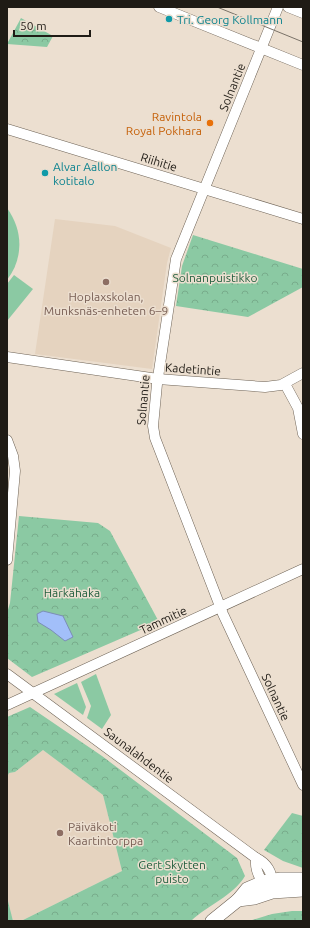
<svg xmlns="http://www.w3.org/2000/svg" width="310" height="928" font-family="Ubuntu,sans-serif">
<defs>
<pattern id="wetland-marsh" width="20" height="14" patternUnits="userSpaceOnUse"><rect width="20" height="14" fill="#8bc9a3"/><path d="M1 5h8M5 5V1M11 12h8M15 12V8" fill="none" stroke="#78ac8b"/></pattern>
<pattern id="park-crowns" width="20" height="18" patternUnits="userSpaceOnUse"><rect width="20" height="18" fill="#8bc9a3"/><path d="M2 6a3 3 0 1 1 6 0M12 15a3 3 0 1 1 6 0" fill="none" stroke="#78ac8b"/></pattern>
</defs>
<rect width="100%" height="100%" fill="#ecdfd0"/>
<g fill="#e5d3bf">
<polygon points="55,219 115,226 171,248 167,263 152,369 35,354"/>
<polygon points="43,750 103,795 122,871 21,921 13,921 7,897 7,777 9,773 15,772"/>
</g>
<g fill="#8bc9a3">
<path d="M7,208C23,230 24,258 7,280Z"/>
<polygon points="14,275 33,289 7,321 7,284"/>
<polygon points="96,674 111,715 102,729 87,718 91,706 81,682"/>
<polygon points="77,683 86,707 83,715 54,694"/>
</g>
<polygon fill="url(#wetland-marsh)" points="292,911 303,911 303,921 249,921 272,914"/>
<g fill="url(#park-crowns)">
<polygon points="21,18 53,36 47,47 7,44"/>
<polygon points="193,235 303,269 303,287 248,317 176,306 182,266"/>
<polygon points="19,516 98,523 110,531 159,622 32,677 7,658 7,613 10,603"/>
<path d="M30,707L102,756L237,858L245,876C233,896 208,905 191,921H21L122,871L103,795L43,750L15,772L9,773L7,777V717Z"/>
<polygon points="292,813 303,816 303,868 283,861 264,850"/>
<polygon points="7,897 13,921 7,921"/>
</g>
<polygon fill="#a2bff9" stroke="#7b8eb5" points="43,611 63,616 73,637 65,641 51,630 38,622 37,614"/>
<g fill="none" stroke-linecap="round" stroke-linejoin="round">
<g stroke="#6e6356" stroke-width="11">
<g id="minor">
<polyline points="159,7 303,65"/>
<polyline points="278,7 176,259 157,384 153,426 155,438 223,614 303,785"/>
<polyline points="288,7 303,13"/>
<polyline points="7,129 303,219"/>
<polyline points="7,357 158,379 265,387 281,385 303,373"/>
<polyline points="285,384 298,408 303,434"/>
<polyline points="7,440 13,456 15,471 7,560"/>
<path d="M7,674L256,858C268,864 273,874 272,887"/>
<polyline points="7,705 303,569"/>
<path d="M256,858C255,869 259,879 267,887"/>
</g>
</g>
<g stroke="#6e6356" stroke-width="14">
<g id="major">
<polyline points="238,900 254,898 272,892 303,890"/>
<polyline points="212,921 238,900 247,889 263,882 281,879 303,879"/>
</g>
</g>
<use href="#minor" stroke="#fff" stroke-width="10"/>
<use href="#major" stroke="#fff" stroke-width="13"/>
<polyline stroke="#7a7268" stroke-width="1" points="217,7 303,42"/>
</g>
<g fill="#0f9aa8" stroke="#ecdfd0" stroke-width="1.5">
<circle cx="169" cy="19" r="4"/>
<circle cx="45" cy="173" r="4"/>
</g>
<circle fill="#e8710a" stroke="#ecdfd0" stroke-width="1.5" cx="210" cy="123" r="4"/>
<g fill="#8d6e63" stroke="#ecdfd0" stroke-width="1.5">
<circle cx="106" cy="282" r="4"/>
<circle cx="60" cy="833" r="4"/>
</g>
<g text-anchor="middle" dominant-baseline="central" stroke-width="3" stroke-linejoin="round" paint-order="stroke">
<g font-size="12" fill="#0d838f" stroke="#ecdfd0" text-anchor="start">
<text x="177" y="19">Tri. Georg Kollmann</text>
<text x="53" y="166">Alvar Aallon<tspan x="53" dy="14">kotitalo</tspan></text>
</g>
<g font-size="12" fill="#1f1b15" stroke="#ecdfd0">
<text transform="translate(232 87) rotate(-68)">Solnantie</text>
<text transform="translate(159 162) rotate(17)">Riihitie</text>
<text transform="translate(193 369) rotate(4)">Kadetintie</text>
<text transform="translate(143 400) rotate(-85)">Solnantie</text>
<text transform="translate(163 620) rotate(-25)">Tammitie</text>
<text transform="translate(276 697) rotate(65)">Solnantie</text>
<text transform="translate(139 755) rotate(37)">Saunalahdentie</text>
</g>
<g font-size="12" fill="#c56008" stroke="#ecdfd0" text-anchor="end">
<text x="202" y="116">Ravintola<tspan x="202" dy="14">Royal Pokhara</tspan></text>
</g>
<g font-size="12" fill="#205e3d" stroke="#ecdfd0">
<text x="215" y="277">Solnanpuistikko</text>
<text x="72" y="592">Härkähaka</text>
<text x="172" y="864">Gert Skytten<tspan x="172" dy="14">puisto</tspan></text>
</g>
<g font-size="12" fill="#785e54" stroke="#ecdfd0">
<text x="106" y="296">Hoplaxskolan,<tspan x="106" dy="14">Munksnäs-enheten 6–9</tspan></text>
<text x="68" y="826" text-anchor="start">Päiväkoti<tspan x="68" dy="14">Kaartintorppa</tspan></text>
</g>
</g>
<rect width="310" height="928" fill="none" stroke="#1f1b15" stroke-width="16"/>
<path d="M14 30v6h76v-6" fill="none" stroke="#1f1b15" stroke-width="2"/>
<text x="20" y="30" font-size="12" fill="#1f1b15" stroke="#ecdfd0" stroke-width="3" paint-order="stroke">50 m</text>
</svg>
